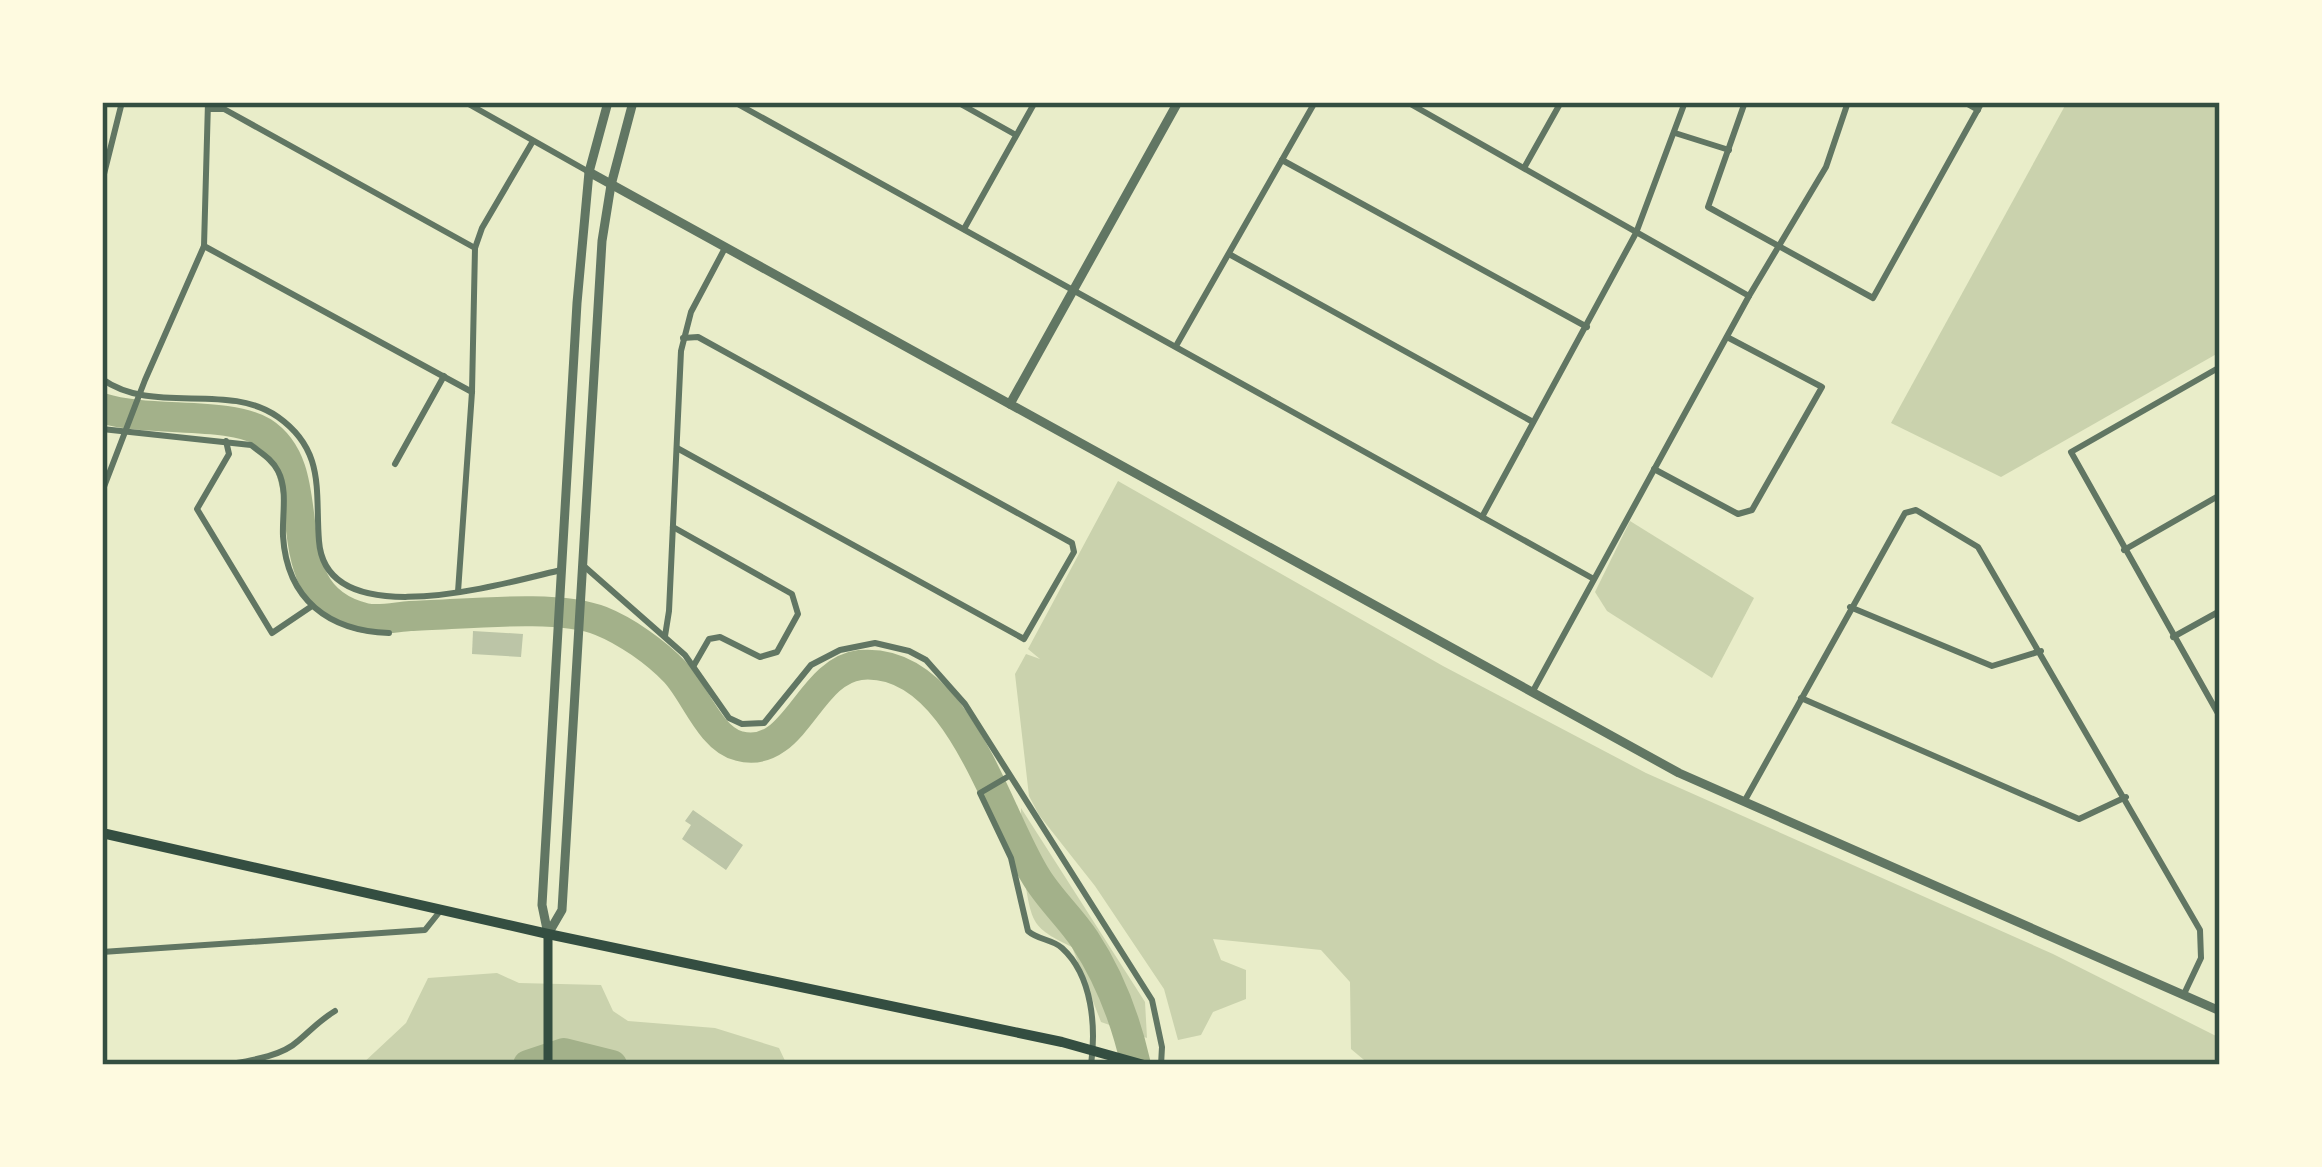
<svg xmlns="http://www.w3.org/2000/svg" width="2322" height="1167" font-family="Inter,sans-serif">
<rect width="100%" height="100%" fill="#e9edc9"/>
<g fill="#cad2ad">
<polygon points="2067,102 2220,102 2220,352 2001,477 1891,423"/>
<polygon points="1118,481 1443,666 1646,773 2053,954 2220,1038 2220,1065 1370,1065 1351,1049 1350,982 1321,950 1213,939 1221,960 1246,970 1246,999 1213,1012 1201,1035 1178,1040 1164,989 1095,886 1039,815 1029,796 1015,674 1026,654 1040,659 1028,649"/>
<polygon points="1630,521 1754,598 1712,678 1607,611 1595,592"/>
<path d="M1021,808L1145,1002L1147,1038L1101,1022L1072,947C1033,928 1032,924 1025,882L1044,867L1021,822Z"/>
<polygon points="497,973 519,983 601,985 613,1011 628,1021 715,1028 779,1048 787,1065 361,1065 406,1023 428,978"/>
</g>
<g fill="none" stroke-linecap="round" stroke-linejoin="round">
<g stroke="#a3b18a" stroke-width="30">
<path d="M102,408C147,423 229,411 263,432C328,474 266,595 365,618C379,621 396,617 410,616C459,615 557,603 601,621C626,631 656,652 675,672C695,693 710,739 739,746C795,761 808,671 860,665C956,656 995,810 1035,875C1049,899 1070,917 1085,940C1110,978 1126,1021 1136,1065"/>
<polyline points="528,1065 564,1053 612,1065"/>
</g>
</g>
<g fill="#bcc5a7">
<polygon points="473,631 523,634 521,657 472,654"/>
<polygon points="693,810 743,845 726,870 682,839 691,825 685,821"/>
</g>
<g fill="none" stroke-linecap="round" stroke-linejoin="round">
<g stroke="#617663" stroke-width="6">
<polyline points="465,102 589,172"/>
<polyline points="734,102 1592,578"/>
<polyline points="957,102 1016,135"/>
<polyline points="1407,102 1749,296 1533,691"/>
<polyline points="1745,102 1708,207 1873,298 1982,102"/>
<polyline points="1964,102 1978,110"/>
<polyline points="209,109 224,109 475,248"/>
<polyline points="1675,133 1729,150"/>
<polyline points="1282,160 1587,327"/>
<polyline points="1524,168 1561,102"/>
<polyline points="102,182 122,102"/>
<polyline points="964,229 1035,102"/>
<polyline points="204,246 472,392"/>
<polyline points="1229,254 1533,422"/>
<polyline points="1749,296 1826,167 1848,102"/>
<polyline points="1176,346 1315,102"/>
<polyline points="2220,367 2071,452 2220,717"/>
<path d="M102,379C154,416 227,381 278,417C326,451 315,492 319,541C326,637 505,583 561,570"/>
<path d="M102,429L251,445C261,453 272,459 278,471C288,490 282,515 283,536C287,600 329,631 389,633"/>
<polyline points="226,441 229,454 197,509 272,633 312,606"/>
<polyline points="677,448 1024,639 1074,552 1072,543 698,337 683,338"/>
<polyline points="395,464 444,376"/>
<polyline points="1654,469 1738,514 1752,510 1822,387 1727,337"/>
<polyline points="102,492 145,380 204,246 208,102"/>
<polyline points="1482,517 1636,233 1685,102"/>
<polyline points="673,527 792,594 798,614 777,652 760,657 720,637 709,639 694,665"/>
<polyline points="2124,550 2220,495"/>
<polyline points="585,567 685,655 729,718 742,724 764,723 811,665 840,650 875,643 909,651 926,660 965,704 1152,1000 1162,1047 1161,1065"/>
<polyline points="458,592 472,392 475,248 482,228 533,141"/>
<polyline points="1850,607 1992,666 2041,651"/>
<polyline points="665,636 669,611 681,351 691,312 725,248"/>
<polyline points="2173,637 2220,611"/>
<polyline points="1801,698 2079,819 2126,797"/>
<path d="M1009,776L980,793L1011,858L1028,931C1038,940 1052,939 1062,948C1093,976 1096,1028 1091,1065"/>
<polyline points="1744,802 1905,513 1916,510 1978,547 2200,930 2201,958 2184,994"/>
<polyline points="102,952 425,930 441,910"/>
<path d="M225,1065C247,1061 281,1057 298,1041C311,1030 320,1020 335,1011"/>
</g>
<g stroke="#617663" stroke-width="9">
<polyline points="589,172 1679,773 2220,1011"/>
<polyline points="1010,404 1178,102"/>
<polyline points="548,934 562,910 602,241 611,185 633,102"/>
<polyline points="548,934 542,905 577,303 589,172 608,102"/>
</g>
<polyline stroke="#344e41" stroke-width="9" points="548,934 548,1065"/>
<polyline stroke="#344e41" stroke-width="10" points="102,833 548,934 1062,1042 1144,1065"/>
</g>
<rect width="2322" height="1167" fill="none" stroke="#fefae0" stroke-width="210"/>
<rect x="105" y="105" width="2112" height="957" fill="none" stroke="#344e41" stroke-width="4.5"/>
</svg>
